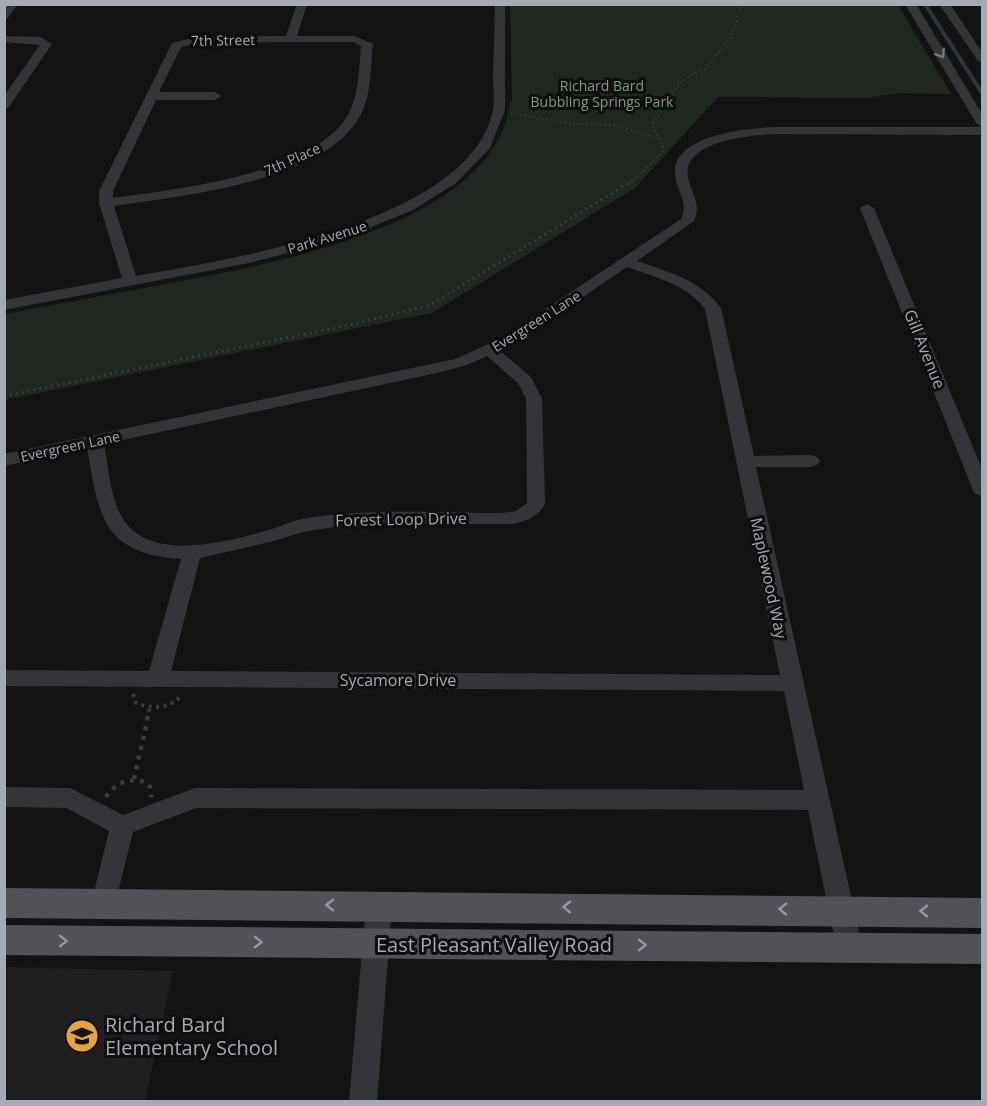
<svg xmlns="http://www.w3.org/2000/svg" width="987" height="1106" font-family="'Open Sans',sans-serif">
<rect width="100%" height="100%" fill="#131314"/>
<polygon fill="#1f1f21" points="5,967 173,971 145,1101 5,1101"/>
<path fill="#1f2720" d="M510,5H898L951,94L898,93L867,98L718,97L635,188L432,313L5,400V314C58,304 111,294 165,284C263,265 496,227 510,102L512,101Z"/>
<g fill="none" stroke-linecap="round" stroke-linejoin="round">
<polyline stroke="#2d363c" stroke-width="4" points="925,4 982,93"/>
<g stroke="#3a3c40" stroke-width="2" stroke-dasharray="1.5 3" stroke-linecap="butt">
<polyline points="511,113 573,124 614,125 657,138"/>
<path d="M630,183L663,152V147L652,125C666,101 677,78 705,69C712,57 724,51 730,38C735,28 738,15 741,4"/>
</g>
<polyline stroke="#3a3c40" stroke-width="3" stroke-dasharray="2 4" stroke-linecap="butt" points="4,396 354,324 430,305 632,181"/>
<g stroke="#3a3c40" stroke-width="4" stroke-dasharray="3 4.5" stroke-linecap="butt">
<path d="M133,694L136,703C151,709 167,709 180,697"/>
<polyline points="147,719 150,707"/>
</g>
<g stroke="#3a3c40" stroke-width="4.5" stroke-dasharray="4 6" stroke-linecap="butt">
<polyline points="134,779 148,717"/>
<path d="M106,797C116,782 128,778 146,782L150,787L151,797"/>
</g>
<g fill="#343539" fill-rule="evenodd">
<polygon points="7,4 18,4 8,18 4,19 4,8"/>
<path d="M297,4H307L297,36H354L373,44C370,67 372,95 360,116C324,182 182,196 114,206L136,276C230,259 470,223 493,110C495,100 493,88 493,78C494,53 494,29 495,4H505V110L490,148L456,183L413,210L362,231L308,248L249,263L4,310V300L122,278L99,203V191L172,43L197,37L286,36ZM290,42H353L361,46C359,67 359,94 349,113C316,175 176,189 113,198V191L156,100H215L221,96L215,92H159L181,47L197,43Z"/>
<polygon points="905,4 916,4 982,114 982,127 976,123"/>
<polygon points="939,4 950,4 982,52 982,62 978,61"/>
<polygon points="4,36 40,37 52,44 8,108 4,109 4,96 40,45 4,42"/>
<path d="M776,127H982V135L776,134C753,135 682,140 688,177C691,195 702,202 694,221L637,261C668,272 701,280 721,308L754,456L811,455L817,457L820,461L817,465L811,467H756L862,946L858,954L849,958L840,954L836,946L808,810L196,808L133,832L113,912L104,915L95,912L91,904L109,831L67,808L4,807V787L70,788L123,815L195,788L804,790L784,691L4,686V670L149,671L181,559C101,554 99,514 87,448L4,466V454L455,359L500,339L681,219C689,201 676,191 675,174C672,134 750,128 776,127ZM627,267C655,277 686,284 705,309L780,675L171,671L200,558L274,541L303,532L353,524H512C527,521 537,517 545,504L542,399L531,377L500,351L512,345ZM487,356L518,383L526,399L527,503L516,511C497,515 472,512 452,512C402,512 352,510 302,519C292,521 282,526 272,529C235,540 174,557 139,535C110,517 110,474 104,444L437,373L467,365Z"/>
<polygon points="867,204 874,208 982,469 982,496 975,494 973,490 860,208"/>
<polygon points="379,894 388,897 392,905 377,1102 349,1102 366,905 370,897"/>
</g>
<g fill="#505258" fill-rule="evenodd">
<polygon points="4,888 982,898 982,928 4,918"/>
<polygon points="4,925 982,934 982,964 4,955"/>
</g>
</g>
<defs><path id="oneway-chevron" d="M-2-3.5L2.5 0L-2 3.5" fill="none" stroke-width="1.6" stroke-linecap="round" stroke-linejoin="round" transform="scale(1.5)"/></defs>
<use stroke="#72757d" href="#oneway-chevron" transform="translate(941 54) rotate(58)"/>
<g stroke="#9498a2">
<use href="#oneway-chevron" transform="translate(330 905) rotate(-180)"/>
<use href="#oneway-chevron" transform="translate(567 907) rotate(-179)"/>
<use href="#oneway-chevron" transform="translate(783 909) rotate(-179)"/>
<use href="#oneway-chevron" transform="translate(924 911) rotate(-179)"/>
<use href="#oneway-chevron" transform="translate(63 941)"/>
<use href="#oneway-chevron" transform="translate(258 942) rotate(1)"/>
<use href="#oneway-chevron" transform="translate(642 945)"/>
</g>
<defs>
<g id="school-disc" transform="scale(1.725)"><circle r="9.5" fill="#e3a43c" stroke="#0e0e0f"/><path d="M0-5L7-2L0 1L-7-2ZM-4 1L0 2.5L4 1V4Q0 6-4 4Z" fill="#111"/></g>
</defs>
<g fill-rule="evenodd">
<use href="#school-disc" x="82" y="1036"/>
</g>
<g text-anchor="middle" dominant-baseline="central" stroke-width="6" stroke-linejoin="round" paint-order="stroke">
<g font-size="14" fill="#a5aab4" stroke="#0e0e0f">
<text transform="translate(223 40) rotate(-1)">7th Street</text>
<text transform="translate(292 159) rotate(-24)">7th Place</text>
<text transform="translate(327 237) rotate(-17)">Park Avenue</text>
<text transform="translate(536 321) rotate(-32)">Evergreen Lane</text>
<text transform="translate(70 446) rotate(-12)">Evergreen Lane</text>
</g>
<g font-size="14" fill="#7e9d7e" stroke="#0e0e0f">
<text x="602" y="85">Richard Bard<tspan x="602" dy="16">Bubbling Springs Park</tspan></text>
</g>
<g font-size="16" fill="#a5aab4" stroke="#0e0e0f">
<text transform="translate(925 349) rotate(68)">Gill Avenue</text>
<text transform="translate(401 519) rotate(-1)">Forest Loop Drive</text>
<text transform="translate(769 578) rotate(78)">Maplewood Way</text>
<text x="398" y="680">Sycamore Drive</text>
</g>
<g font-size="20" fill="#a5aab4" stroke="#0e0e0f">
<text x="494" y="944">East Pleasant Valley Road</text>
</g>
<g font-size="20" fill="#a5aab4" stroke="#0e0e0f" text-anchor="start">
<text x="105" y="1024">Richard Bard<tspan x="105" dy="23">Elementary School</tspan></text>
</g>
</g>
<rect width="987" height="1106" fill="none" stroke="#a5aab4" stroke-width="12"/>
</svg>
